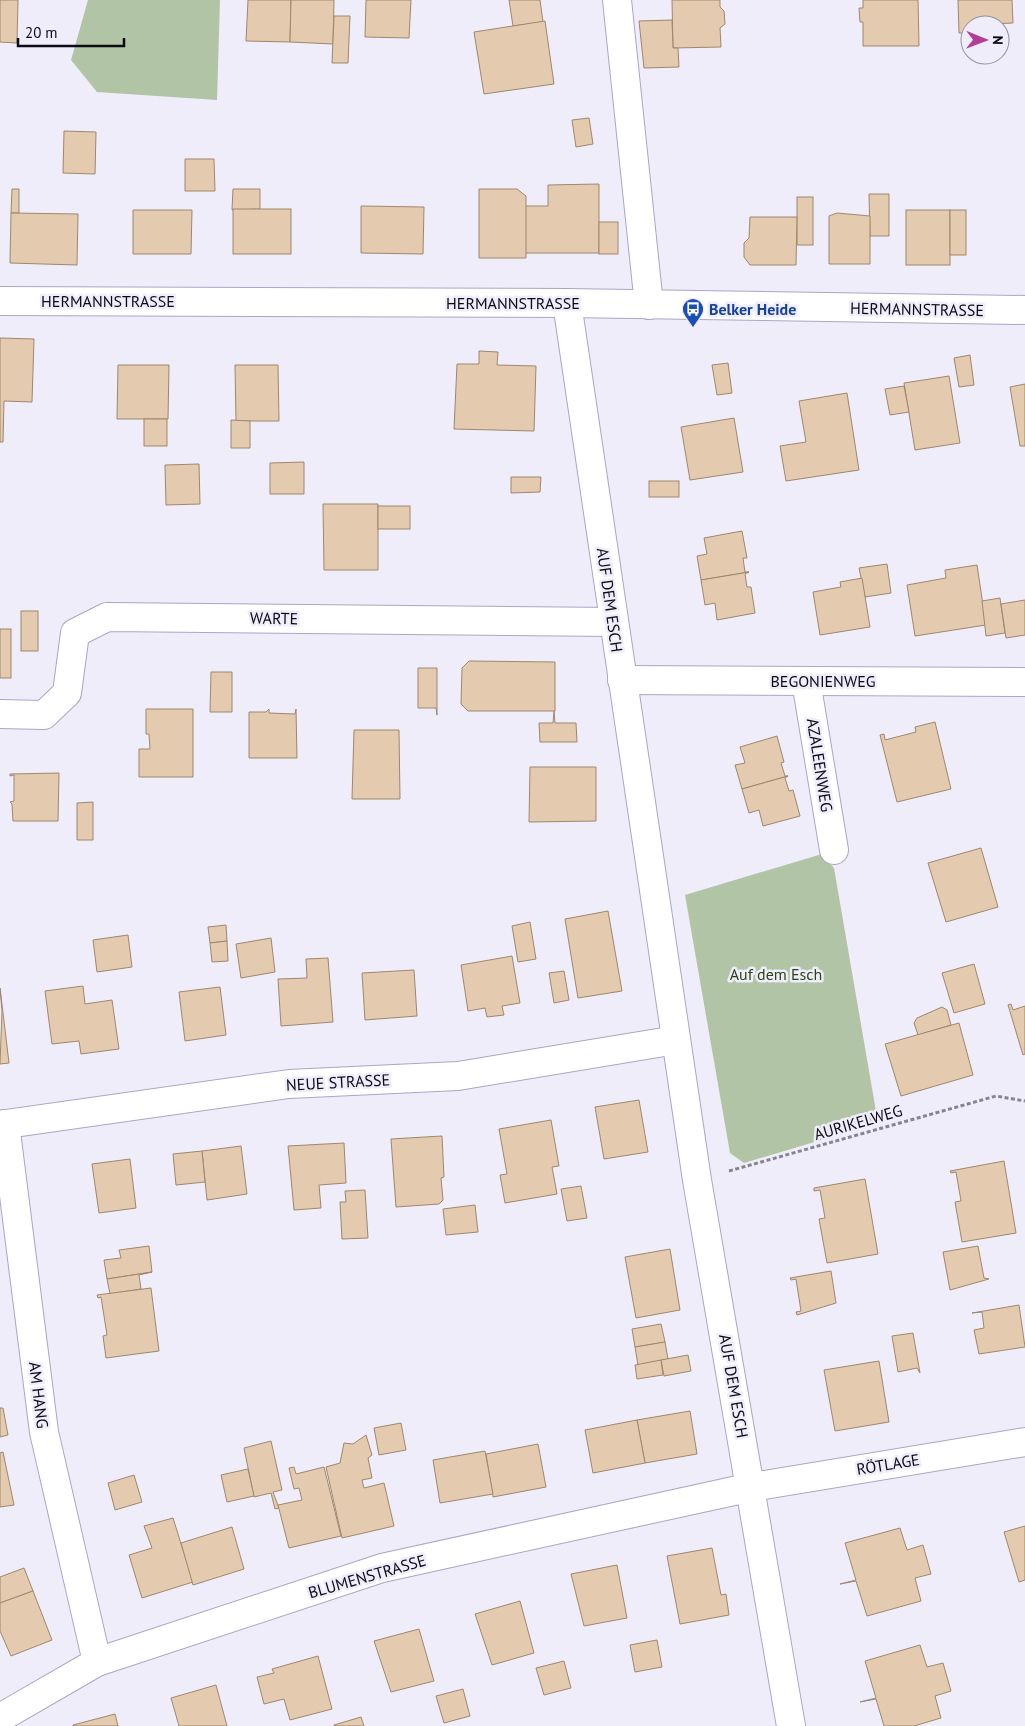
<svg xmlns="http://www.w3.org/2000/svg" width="1025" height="1726" font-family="'PT Sans',sans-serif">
<rect width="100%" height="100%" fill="#efedfa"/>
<g fill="#b2c4a6">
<polygon points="88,0 220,0 217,100 97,92 71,60"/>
<polygon points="822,854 834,868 878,1123 744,1163 730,1153 685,895"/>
</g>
<g fill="#e4cbb0" stroke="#9e876d">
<polygon points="0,0 18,0 17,43 0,42"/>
<polygon points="248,0 291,0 290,42 246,41"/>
<polygon points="291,0 334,0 333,44 290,42"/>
<polygon points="366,0 411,0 409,38 365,37"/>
<polygon points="509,0 540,0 543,22 513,26"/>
<polygon points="672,0 720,0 720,7 724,11 725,24 720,28 721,47 673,48"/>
<polygon points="863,0 918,0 919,46 863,46 863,22 860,22 859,8 863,8"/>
<polygon points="958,0 1012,0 1013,23 970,25 970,33 959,33"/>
<polygon points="334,16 350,16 348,63 332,63"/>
<polygon points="672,20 673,48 678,48 679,67 644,68 639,21"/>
<polygon points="545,21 554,84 484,94 474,32"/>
<polygon points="589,118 593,144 576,147 572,120"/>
<polygon points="64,131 96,132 95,174 63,173"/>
<polygon points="185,159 214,159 215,191 185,191"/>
<polygon points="599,184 599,253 525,253 525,206 548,206 548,185"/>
<polygon points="12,189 19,189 19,213 11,213"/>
<polygon points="233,189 260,189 260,209 232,210"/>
<polygon points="479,189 517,189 526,196 526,258 479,258"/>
<polygon points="869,194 889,194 889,236 870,236"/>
<rect x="797" y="197" width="16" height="48"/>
<polygon points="361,206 424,207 423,254 361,253"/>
<rect x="233" y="209" width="58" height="45"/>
<polygon points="133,210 192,210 191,254 133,254"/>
<rect x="906" y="210" width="44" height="55"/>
<rect x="950" y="210" width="16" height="45"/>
<polygon points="11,213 78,214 77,265 10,263"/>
<polygon points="837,213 870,216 870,264 829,264 829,216"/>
<polygon points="750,217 797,217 796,265 750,265 744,257 744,243 749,238"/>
<rect x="599" y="222" width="19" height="32"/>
<polygon points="0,338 34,339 32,402 4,401 3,442 0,442"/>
<polygon points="479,351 498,352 497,365 536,366 534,431 454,429 457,364 479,364"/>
<polygon points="970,355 974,385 959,387 954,358"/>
<polygon points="728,363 732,393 717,395 712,365"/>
<polygon points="118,365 169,365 168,419 117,419"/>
<polygon points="235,365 278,365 279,421 236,421"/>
<polygon points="949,376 960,443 915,450 904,383"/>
<polygon points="1025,384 1025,446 1020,446 1010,387"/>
<polygon points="904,386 909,412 890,415 885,389"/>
<polygon points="847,393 859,470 786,481 780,446 806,442 799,401"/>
<polygon points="734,418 743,472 690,480 681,427"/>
<rect x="144" y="419" width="23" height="27"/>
<polygon points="231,420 250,421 250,448 231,448"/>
<polygon points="304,462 304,494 270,494 270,463"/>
<polygon points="199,464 200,504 166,505 165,465"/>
<polygon points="511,477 541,477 540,492 511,493"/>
<rect x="649" y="481" width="30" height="16"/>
<polygon points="323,504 378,504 378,570 324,570"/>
<rect x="378" y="506" width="32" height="23"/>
<polygon points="742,531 747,558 743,558 745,572 749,572 701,580 697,556 707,554 704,538"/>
<polygon points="887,564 891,593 865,597 859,568"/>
<polygon points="977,565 986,625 915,636 907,585 946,578 945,570"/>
<polygon points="749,572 745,574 747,587 751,587 755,613 717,620 715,603 705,605 701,580"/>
<polygon points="862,578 870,627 820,635 813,592 841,587 840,582"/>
<polygon points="1000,598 1005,633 986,636 982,601"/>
<polygon points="1025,600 1025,635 1006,638 1001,604"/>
<rect x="21" y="611" width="17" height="40"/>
<rect x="0" y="629" width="11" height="49"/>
<polygon points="469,661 555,662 555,711 468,711 461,704 462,668"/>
<polygon points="418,668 437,668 437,715 436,708 418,708"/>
<polygon points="211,672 232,672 232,712 210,712"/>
<polygon points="146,709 193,709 193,777 139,777 139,749 150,749 149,734 146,734"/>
<polygon points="269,709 269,713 295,714 296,709 297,758 249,758 249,712 266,712"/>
<polygon points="554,711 555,723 576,723 577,742 540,742 539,723 553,723"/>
<polygon points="935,722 951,789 897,802 880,735 884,734 885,740 916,732 915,727"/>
<polygon points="354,730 399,730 400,799 352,799"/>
<polygon points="777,736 784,762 781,763 785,776 788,776 742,789 735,765 745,763 740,747"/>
<polygon points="530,767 596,767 596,821 529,822"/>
<polygon points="59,773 58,821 13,821 12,804 10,802 14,801 14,775 10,776 10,774"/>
<polygon points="788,776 785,778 789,791 793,790 800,816 763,826 759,810 749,813 742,789"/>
<polygon points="93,802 93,840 77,840 77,803"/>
<polygon points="981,848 998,907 946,922 928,863"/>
<polygon points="608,911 622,991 578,998 565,919"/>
<polygon points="530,922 536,959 518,962 512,926"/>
<polygon points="226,925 227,941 210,943 208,927"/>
<polygon points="128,935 132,967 97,972 93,940"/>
<polygon points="271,938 275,972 241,978 236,944"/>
<polygon points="227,941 228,961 212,962 210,943"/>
<polygon points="512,956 520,1003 502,1006 504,1015 487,1017 485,1008 468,1011 461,965"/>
<polygon points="328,958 333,1022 281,1026 278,979 307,978 306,959"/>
<polygon points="974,964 985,1004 954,1013 942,973"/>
<polygon points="414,970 417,1016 365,1020 362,973"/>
<polygon points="564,971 569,1000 554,1003 549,973"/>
<polygon points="83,986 85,1004 112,1000 119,1049 81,1054 79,1041 52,1044 45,991"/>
<polygon points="220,987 226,1035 185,1041 179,992"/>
<polygon points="0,988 9,1063 0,1064 2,1011"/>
<polygon points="1011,1004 1013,1010 1025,1006 1025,1054 1023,1055 1008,1005"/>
<polygon points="942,1007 947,1010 951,1025 918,1035 914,1023 917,1018"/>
<polygon points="959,1023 973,1075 901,1096 885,1044"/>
<polygon points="639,1100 648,1152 604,1159 595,1107"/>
<polygon points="551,1120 559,1166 552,1167 557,1194 505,1203 500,1175 507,1174 499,1129"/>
<polygon points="442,1136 444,1177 441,1178 443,1200 439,1204 396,1207 391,1139"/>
<polygon points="344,1143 346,1183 319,1185 321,1208 294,1210 288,1146"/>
<polygon points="241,1146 247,1194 207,1200 202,1151"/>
<polygon points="202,1151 205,1182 176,1185 173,1154"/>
<polygon points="130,1159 136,1208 99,1213 92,1164"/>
<polygon points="1004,1161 1016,1233 962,1242 955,1202 961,1201 956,1172 951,1173 950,1171"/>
<polygon points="865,1179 878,1254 827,1263 819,1219 825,1218 820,1190 814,1191 814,1188"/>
<polygon points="581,1186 587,1218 567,1221 561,1189"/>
<polygon points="365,1190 368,1238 342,1239 340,1202 346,1202 345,1191"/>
<polygon points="475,1205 478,1232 446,1235 443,1209"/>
<polygon points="149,1246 152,1272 107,1279 104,1260 121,1258 119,1250"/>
<polygon points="978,1246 984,1278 989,1279 950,1290 943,1252"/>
<polygon points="670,1249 680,1310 636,1318 625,1257"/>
<polygon points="831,1271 836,1303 797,1315 796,1312 801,1311 796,1279 791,1280 790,1278"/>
<polygon points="152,1272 139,1275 141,1289 110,1294 107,1279"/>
<polygon points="151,1288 159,1351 106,1358 103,1336 107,1335 101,1297 98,1298 97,1295"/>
<polygon points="1019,1305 1025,1347 979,1354 974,1330 984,1328 982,1312 972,1313"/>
<polygon points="661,1324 665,1342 635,1347 632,1329"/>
<polygon points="913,1333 920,1373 917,1368 898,1372 892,1336"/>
<polygon points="665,1342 668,1359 638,1365 635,1347"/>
<polygon points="688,1355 691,1371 664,1376 661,1360"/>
<polygon points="661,1360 663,1375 637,1379 635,1365"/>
<polygon points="879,1361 889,1422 835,1431 824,1370"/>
<polygon points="0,1408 3,1408 8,1435 0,1437"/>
<polygon points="690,1411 697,1454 645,1463 637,1420"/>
<polygon points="637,1420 645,1463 593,1473 585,1430"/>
<polygon points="401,1423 406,1450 379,1455 374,1428"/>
<polygon points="366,1435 372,1455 368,1458 372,1478 362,1480 364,1488 384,1483 394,1526 342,1538 326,1467 340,1463 344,1443 353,1444"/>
<polygon points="271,1441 282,1490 273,1492 279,1508 275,1509 271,1493 254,1497 244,1448"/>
<polygon points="538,1444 546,1487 493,1497 486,1454"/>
<polygon points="485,1451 493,1494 440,1503 433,1460"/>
<polygon points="3,1452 14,1505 0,1507 0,1453"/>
<polygon points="294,1467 296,1474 324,1467 341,1536 289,1548 278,1505 302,1500 299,1488 294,1489 289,1468"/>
<polygon points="248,1469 254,1496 227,1502 221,1475"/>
<polygon points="134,1475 142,1502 115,1510 108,1483"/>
<polygon points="173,1518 193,1582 142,1598 129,1555 152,1548 144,1526"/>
<polygon points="1025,1526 1025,1580 1019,1582 1004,1532"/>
<polygon points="232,1527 244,1569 193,1585 181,1543"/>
<polygon points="900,1528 907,1550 923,1545 931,1574 915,1578 921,1601 867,1616 856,1581 840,1584 856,1580 845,1543"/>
<polygon points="712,1548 721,1595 726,1594 729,1615 680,1624 667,1556"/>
<polygon points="617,1565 627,1618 584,1626 571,1574"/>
<polygon points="24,1568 33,1591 0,1603 0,1577"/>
<polygon points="33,1591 52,1640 11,1656 0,1631 0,1603"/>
<polygon points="520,1601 534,1653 492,1665 475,1614"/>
<polygon points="419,1629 434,1681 391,1692 374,1641"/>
<polygon points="657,1640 662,1667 635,1672 630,1645"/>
<polygon points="920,1645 927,1667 943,1663 951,1691 935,1696 941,1718 914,1726 884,1726 876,1699 860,1702 876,1698 865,1661"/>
<polygon points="318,1656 332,1709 290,1720 284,1699 264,1704 257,1677 274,1673 272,1669"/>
<polygon points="564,1661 571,1688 544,1695 536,1668"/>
<polygon points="216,1685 227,1726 179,1726 171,1698"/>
<polygon points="463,1689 470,1716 444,1723 436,1696"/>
<polygon points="115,1714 118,1726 73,1726 73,1725"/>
<polygon points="361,1717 364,1726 334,1726 334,1725"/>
</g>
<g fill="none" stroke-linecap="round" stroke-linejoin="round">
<g stroke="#aca5c5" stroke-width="30">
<g id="minor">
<polyline points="617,0 649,305"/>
<polyline points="0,301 567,303 1025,310"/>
<polyline points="567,303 697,1180 791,1726"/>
<polyline points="622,680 1025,682"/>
<polyline points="806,681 834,850"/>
<polyline points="0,714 44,715 67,693 75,633 107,617 614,622"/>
<polyline points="5,1124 44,1432 97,1662"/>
<polyline points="0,1125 289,1084 458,1076 676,1040"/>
<polyline points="0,1718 97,1662 382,1568 752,1487 1025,1442"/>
</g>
</g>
<polyline stroke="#878490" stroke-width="3" stroke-dasharray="4 2.5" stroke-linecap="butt" points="729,1171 996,1096 1025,1101"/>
<use href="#minor" stroke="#fff" stroke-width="28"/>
</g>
<defs>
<g id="bus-pin" transform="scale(1.125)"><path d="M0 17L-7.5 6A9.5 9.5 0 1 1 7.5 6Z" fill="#1a4fb4" stroke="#efedfa"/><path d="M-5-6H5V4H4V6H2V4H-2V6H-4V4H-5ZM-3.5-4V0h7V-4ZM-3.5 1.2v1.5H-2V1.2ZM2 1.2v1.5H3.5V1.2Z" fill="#fff"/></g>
</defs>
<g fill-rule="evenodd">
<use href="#bus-pin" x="693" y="309"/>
</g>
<g text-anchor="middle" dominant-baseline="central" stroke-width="5" stroke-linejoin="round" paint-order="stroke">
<g font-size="16" fill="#0d0a15" stroke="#efedfa">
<text x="108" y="301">HERMANNSTRASSE</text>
<text x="513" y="303">HERMANNSTRASSE</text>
<text transform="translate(917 309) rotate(1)">HERMANNSTRASSE</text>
<text transform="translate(610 600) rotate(82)">AUF DEM ESCH</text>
<text transform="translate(274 618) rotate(1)">WARTE</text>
<text x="823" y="681">BEGONIENWEG</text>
<text transform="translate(820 765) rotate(81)">AZALEENWEG</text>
<text transform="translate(338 1082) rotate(-3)">NEUE STRASSE</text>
<text transform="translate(858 1122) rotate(-16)">AURIKELWEG</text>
<text transform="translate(734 1386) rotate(80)">AUF DEM ESCH</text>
<text transform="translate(39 1395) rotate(83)">AM HANG</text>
<text transform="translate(888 1464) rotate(-9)">RÖTLAGE</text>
<text transform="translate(367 1576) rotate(-16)">BLUMENSTRASSE</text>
</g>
<g font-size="16" font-weight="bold" fill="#164399" stroke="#efedfa" text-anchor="start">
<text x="709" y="309">Belker Heide</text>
</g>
<g font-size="16" fill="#294411" stroke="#efedfa">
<text x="776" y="974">Auf dem Esch</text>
</g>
</g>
<g transform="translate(985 40) rotate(91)"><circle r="24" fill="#efedfa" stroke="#95929e"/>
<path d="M0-4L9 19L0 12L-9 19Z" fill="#b23e97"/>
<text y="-8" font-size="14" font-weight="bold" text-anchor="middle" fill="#0d0a15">N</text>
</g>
<path d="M18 38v8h106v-8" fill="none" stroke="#0d0a15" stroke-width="2.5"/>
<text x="25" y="38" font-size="15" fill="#0d0a15" stroke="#efedfa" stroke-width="4" paint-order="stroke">20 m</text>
</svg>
